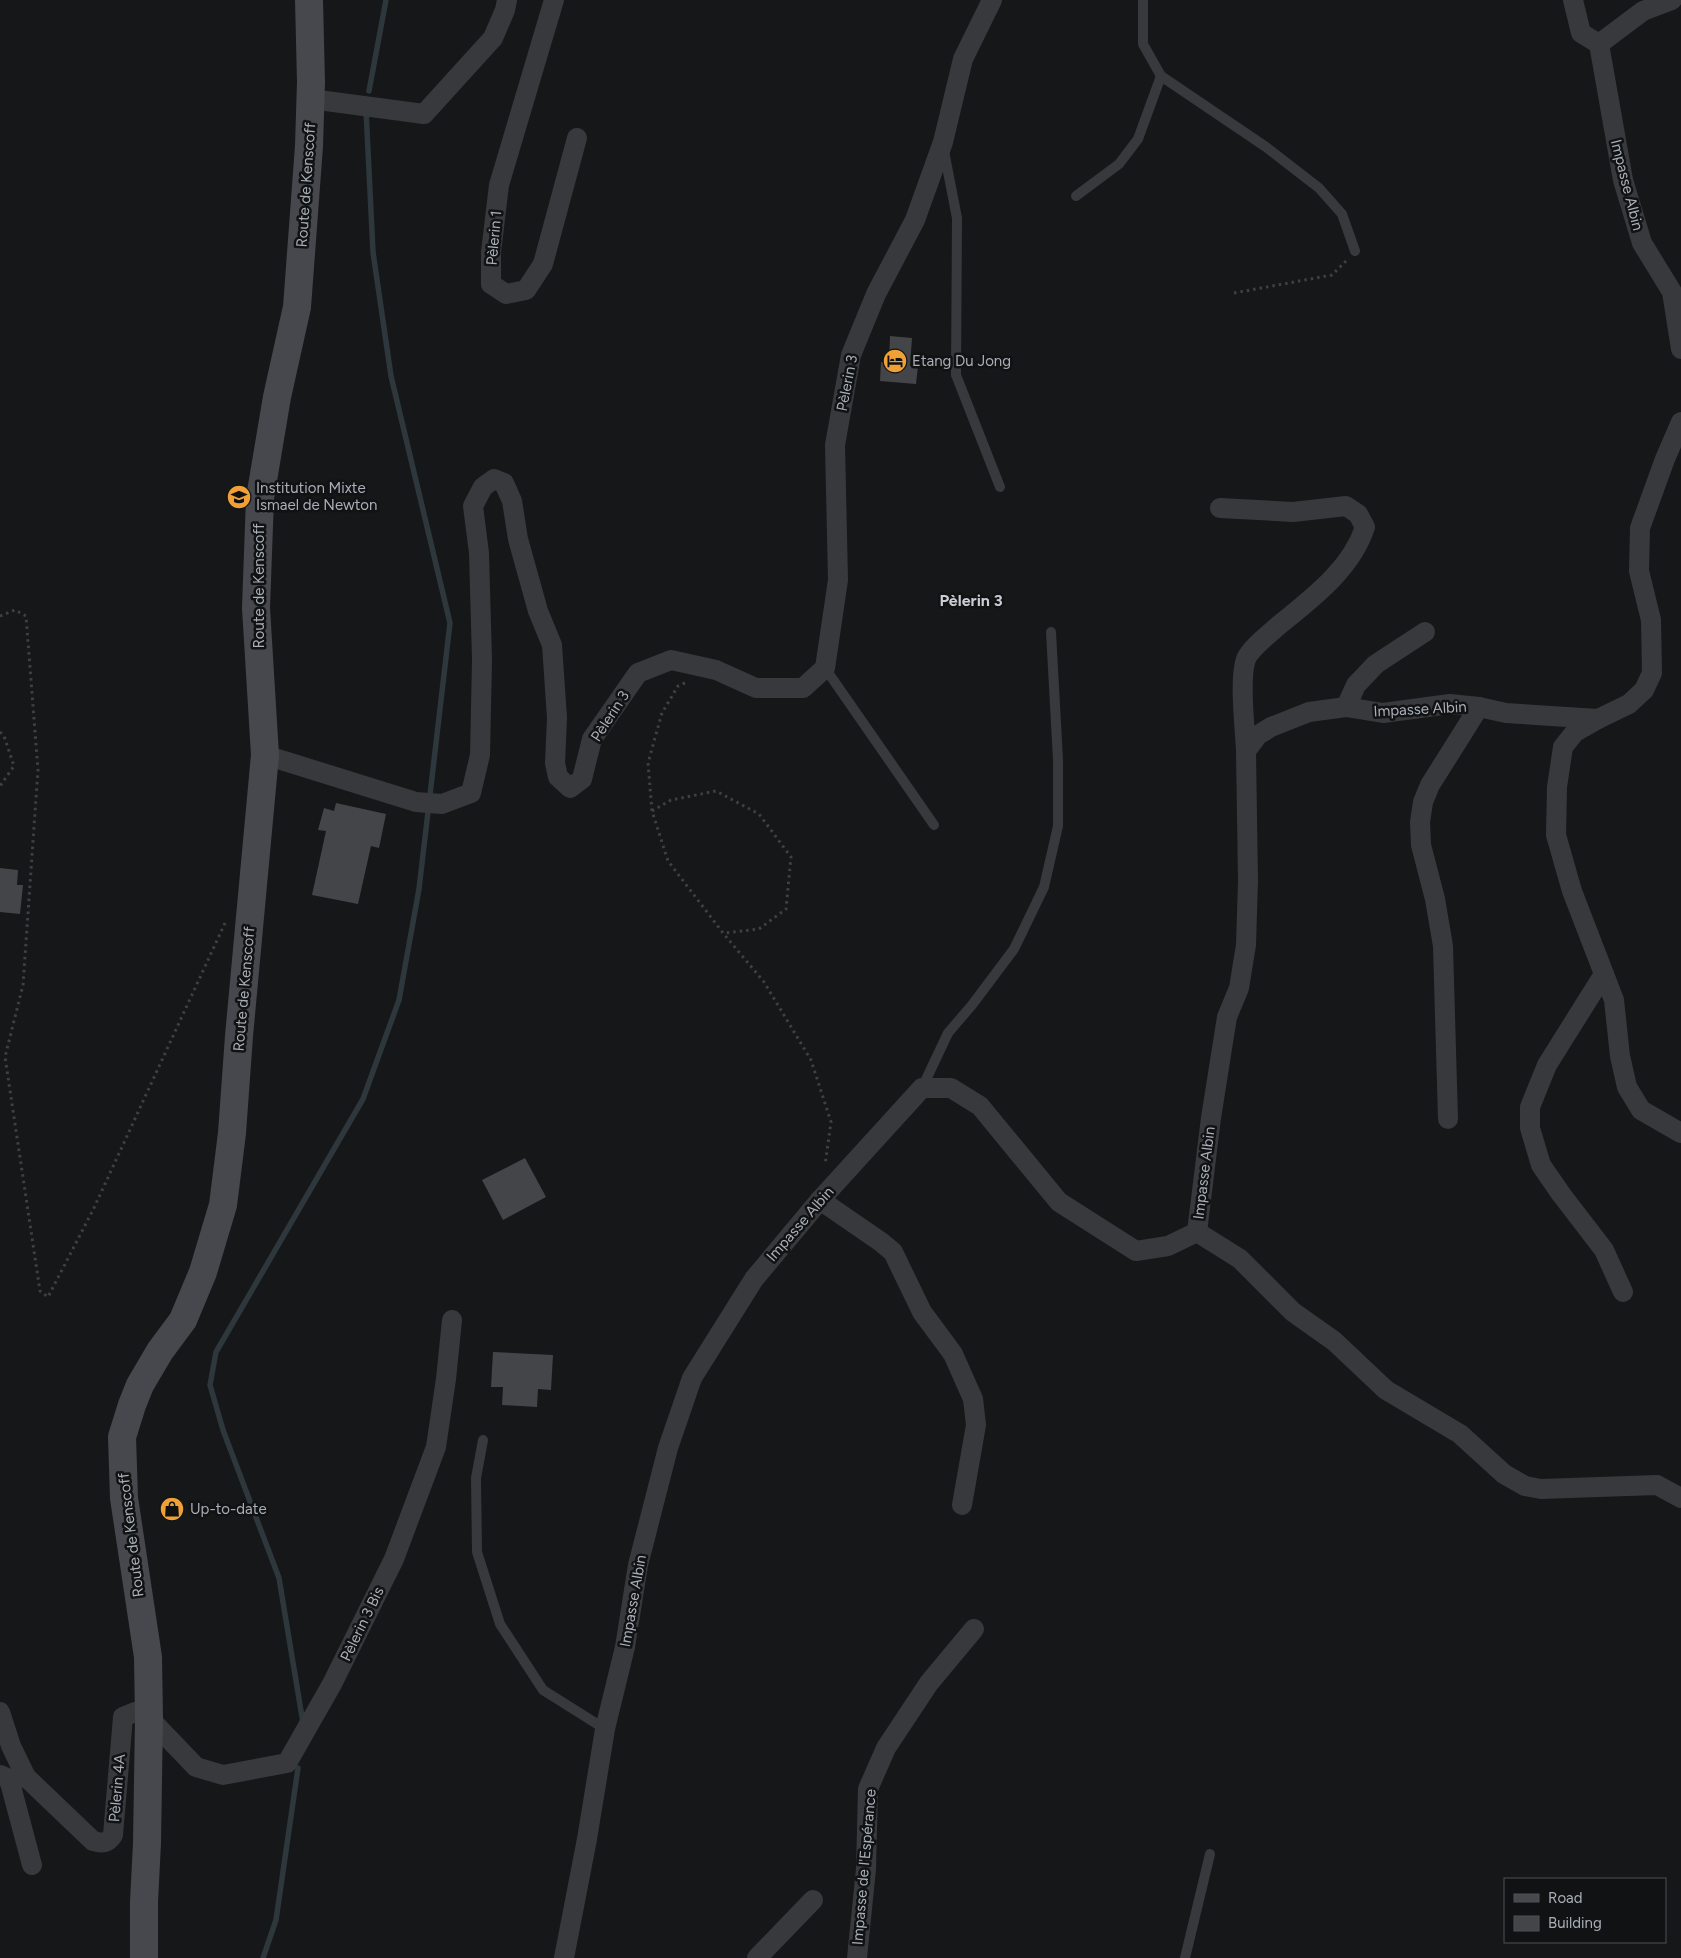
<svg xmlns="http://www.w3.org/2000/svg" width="1681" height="1958" font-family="Figtree,sans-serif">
<rect width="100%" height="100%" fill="#161718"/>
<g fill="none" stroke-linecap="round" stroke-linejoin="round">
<g stroke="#2d373c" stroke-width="5.5">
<polyline points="369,91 386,0"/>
<polyline points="303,1723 279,1578 223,1430 210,1385 216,1352 363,1099 399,1000 419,889 450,623 391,376 373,252 366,110"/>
<polyline points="263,1958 276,1920 298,1768"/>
</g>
</g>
<g fill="#434548">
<polygon points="890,336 912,338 910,366 918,366 916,384 880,381 881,362 889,362"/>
<polygon points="336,803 386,814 379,848 371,846 358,904 312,895 326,831 318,830 324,808 334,811"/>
<polygon points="0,868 18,870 17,885 23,885 20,914 0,912"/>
<polygon points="525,1158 546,1197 503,1220 482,1180"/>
<polygon points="493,1352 553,1355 551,1390 538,1389 537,1407 502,1405 503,1387 491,1387"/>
</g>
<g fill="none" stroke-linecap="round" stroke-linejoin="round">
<g stroke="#3e4044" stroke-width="3" stroke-dasharray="2.5 4" stroke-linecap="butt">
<polyline points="1234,293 1332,275 1346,261"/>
<polyline points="0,616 15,610 26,616 38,770 23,985 5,1057 40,1291 48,1297 93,1210 225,923"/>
<polyline points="685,683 678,686 662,713 648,763 652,811 668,861 723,933 764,982 811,1060 831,1122 825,1165"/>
<polyline points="0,732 4,736 14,766 0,786"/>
<polyline points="652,811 671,800 716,791 759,814 791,857 786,909 759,929 724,933"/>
</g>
<g stroke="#38393d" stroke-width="10">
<polyline points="1143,0 1143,44 1161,76 1266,147 1319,188 1342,214 1355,251"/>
<polyline points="944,151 957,218 956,375 1000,487"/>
<polyline points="1076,196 1119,164 1138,139 1161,76"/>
<polyline points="825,668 934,825"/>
<polyline points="922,1088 948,1033 972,1005 1014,949 1044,887 1058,826 1058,760 1051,632"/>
<polyline points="483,1440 476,1478 477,1552 500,1624 543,1690 605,1729"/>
<polyline points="1185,1958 1210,1854"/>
</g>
<g stroke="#38393d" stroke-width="20">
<polyline points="554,0 499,185 491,252 491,284 506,294 526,290 543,264 577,138"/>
<polyline points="1573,0 1581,33 1599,44 1643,11 1672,0"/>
<polyline points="1599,44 1623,180 1642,243 1672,292 1681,349"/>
<polyline points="311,99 424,114 493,38 505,10 507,0"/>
<path d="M1220,508L1293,512L1346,506L1358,514L1365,527C1351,570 1311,599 1278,626C1269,634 1250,649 1246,659C1239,679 1245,728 1246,751"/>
<polyline points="1346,707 1356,685 1376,664 1425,632"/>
<polyline points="1598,719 1575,732 1563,747 1557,787 1556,835 1572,891 1614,1000 1620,1056 1627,1087 1641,1110 1681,1133"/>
<polyline points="265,755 416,802 442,804 471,793 480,755 482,660 479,553 473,506 483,487 494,479 504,483 512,501 518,539 538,611 552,645 557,718 555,763 558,777 570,788 582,779 592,739 638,673 671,660 716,670 756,688 803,688 825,668 838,580 835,445 851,355 876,294 915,220 943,142 963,59 992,0"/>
<polyline points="1604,974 1547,1065 1530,1107 1530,1128 1541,1165 1561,1194 1604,1250 1623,1292"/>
<polyline points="1448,1119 1443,946 1435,899 1421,845 1420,822 1423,802 1430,785 1479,707"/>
<polyline points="820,1200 881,1242 893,1252 922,1312 953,1354 973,1399 976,1425 962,1505"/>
<polyline points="1197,1232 1240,1259 1293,1312 1334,1341 1386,1390 1460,1434 1504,1474 1525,1486 1541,1489 1657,1485 1681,1498"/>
<polyline points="0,1712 11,1746 26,1777"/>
<path d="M0,1775L9,1779L26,1777L93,1841C103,1844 108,1843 113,1835L123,1717L135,1712L149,1718L196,1767L223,1775L287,1763L332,1684L394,1559L436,1447L446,1379L452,1320"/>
<polyline points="9,1779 32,1865"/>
<polyline points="564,1958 587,1839 605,1729 625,1647 638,1565 668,1448 692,1378 754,1279 820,1200 922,1088 951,1088 980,1106 1059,1202 1136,1251 1168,1246 1197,1232 1211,1118 1227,1017 1239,988 1246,945 1248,881 1246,751 1258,735 1271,727 1309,712 1346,707 1383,713 1450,704 1479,707 1506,713 1598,719 1629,704 1644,690 1652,673 1651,620 1639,571 1640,528 1665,459 1681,422"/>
<polyline points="757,1958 813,1900"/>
<polyline points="857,1958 866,1869 868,1789 886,1748 929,1683 974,1629"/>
</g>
<polyline stroke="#46484d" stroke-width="28" points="144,1958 144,1902 147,1843 149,1718 148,1657 124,1498 122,1437 132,1405 140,1385 160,1351 183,1320 203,1272 223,1205 232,1133 239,1036 265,755 256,608 260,498 277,397 297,307 309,146 311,82 309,0"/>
</g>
<defs>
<g id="hotel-disc" transform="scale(1.25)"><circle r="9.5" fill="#efa137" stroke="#111213"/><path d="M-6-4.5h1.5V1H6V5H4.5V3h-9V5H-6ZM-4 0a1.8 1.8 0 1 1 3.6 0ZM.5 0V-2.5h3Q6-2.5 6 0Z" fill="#111"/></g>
<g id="school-disc" transform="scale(1.25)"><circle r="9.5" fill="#efa137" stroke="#111213"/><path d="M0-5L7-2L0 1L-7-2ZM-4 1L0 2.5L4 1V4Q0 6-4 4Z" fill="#111"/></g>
<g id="shop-disc" transform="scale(1.25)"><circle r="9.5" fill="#efa137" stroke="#111213"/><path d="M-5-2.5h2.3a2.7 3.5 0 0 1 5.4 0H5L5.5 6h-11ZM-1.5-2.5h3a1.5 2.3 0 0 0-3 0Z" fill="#111"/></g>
</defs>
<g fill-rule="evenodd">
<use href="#hotel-disc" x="895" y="361"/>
<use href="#school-disc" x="239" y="497"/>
<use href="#shop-disc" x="172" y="1509"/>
</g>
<g text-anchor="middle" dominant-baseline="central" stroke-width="5" stroke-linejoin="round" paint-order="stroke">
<g font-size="15" fill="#a9afb8" stroke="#111213">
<text transform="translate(306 185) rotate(-86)">Route de Kenscoff</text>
<text transform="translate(1627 185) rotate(76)">Impasse Albin</text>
<text transform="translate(494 238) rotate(-85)">Pèlerin 1</text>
<text transform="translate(847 383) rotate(-79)">Pèlerin 3</text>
<text transform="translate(259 586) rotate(-90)">Route de Kenscoff</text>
<text transform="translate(1420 709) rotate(-3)">Impasse Albin</text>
<text transform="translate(610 716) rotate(-57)">Pèlerin 3</text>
<text transform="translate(244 989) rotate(-85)">Route de Kenscoff</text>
<text transform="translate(1204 1173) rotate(-83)">Impasse Albin</text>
<text transform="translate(800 1224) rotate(-49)">Impasse Albin</text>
<text transform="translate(131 1535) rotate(-97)">Route de Kenscoff</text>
<text transform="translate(633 1601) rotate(-80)">Impasse Albin</text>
<text transform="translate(362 1624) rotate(-64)">Pèlerin 3 Bis</text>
<text transform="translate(117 1788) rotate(-85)">Pèlerin 4A</text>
<text transform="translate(864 1867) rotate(-85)">Impasse de l'Espérance</text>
</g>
<g font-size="15" fill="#a9afb8" stroke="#111213" text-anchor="start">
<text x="912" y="361">Etang Du Jong</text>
<text x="256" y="488">Institution Mixte<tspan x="256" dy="17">Ismael de Newton</tspan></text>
<text x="190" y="1509">Up-to-date</text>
</g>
<g font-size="16" font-weight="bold" fill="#cacdd4" stroke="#111213">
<text x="971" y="600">Pèlerin 3</text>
</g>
</g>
<rect x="1504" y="1878" width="162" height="65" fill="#111213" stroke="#4e5155"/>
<rect x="1514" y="1894" width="25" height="8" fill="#46484d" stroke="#4e5155"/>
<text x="1548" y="1903" font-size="15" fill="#a9afb8">Road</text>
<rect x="1514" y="1916" width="25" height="15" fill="#434548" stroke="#4e5155"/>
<text x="1548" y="1928" font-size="15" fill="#a9afb8">Building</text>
</svg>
